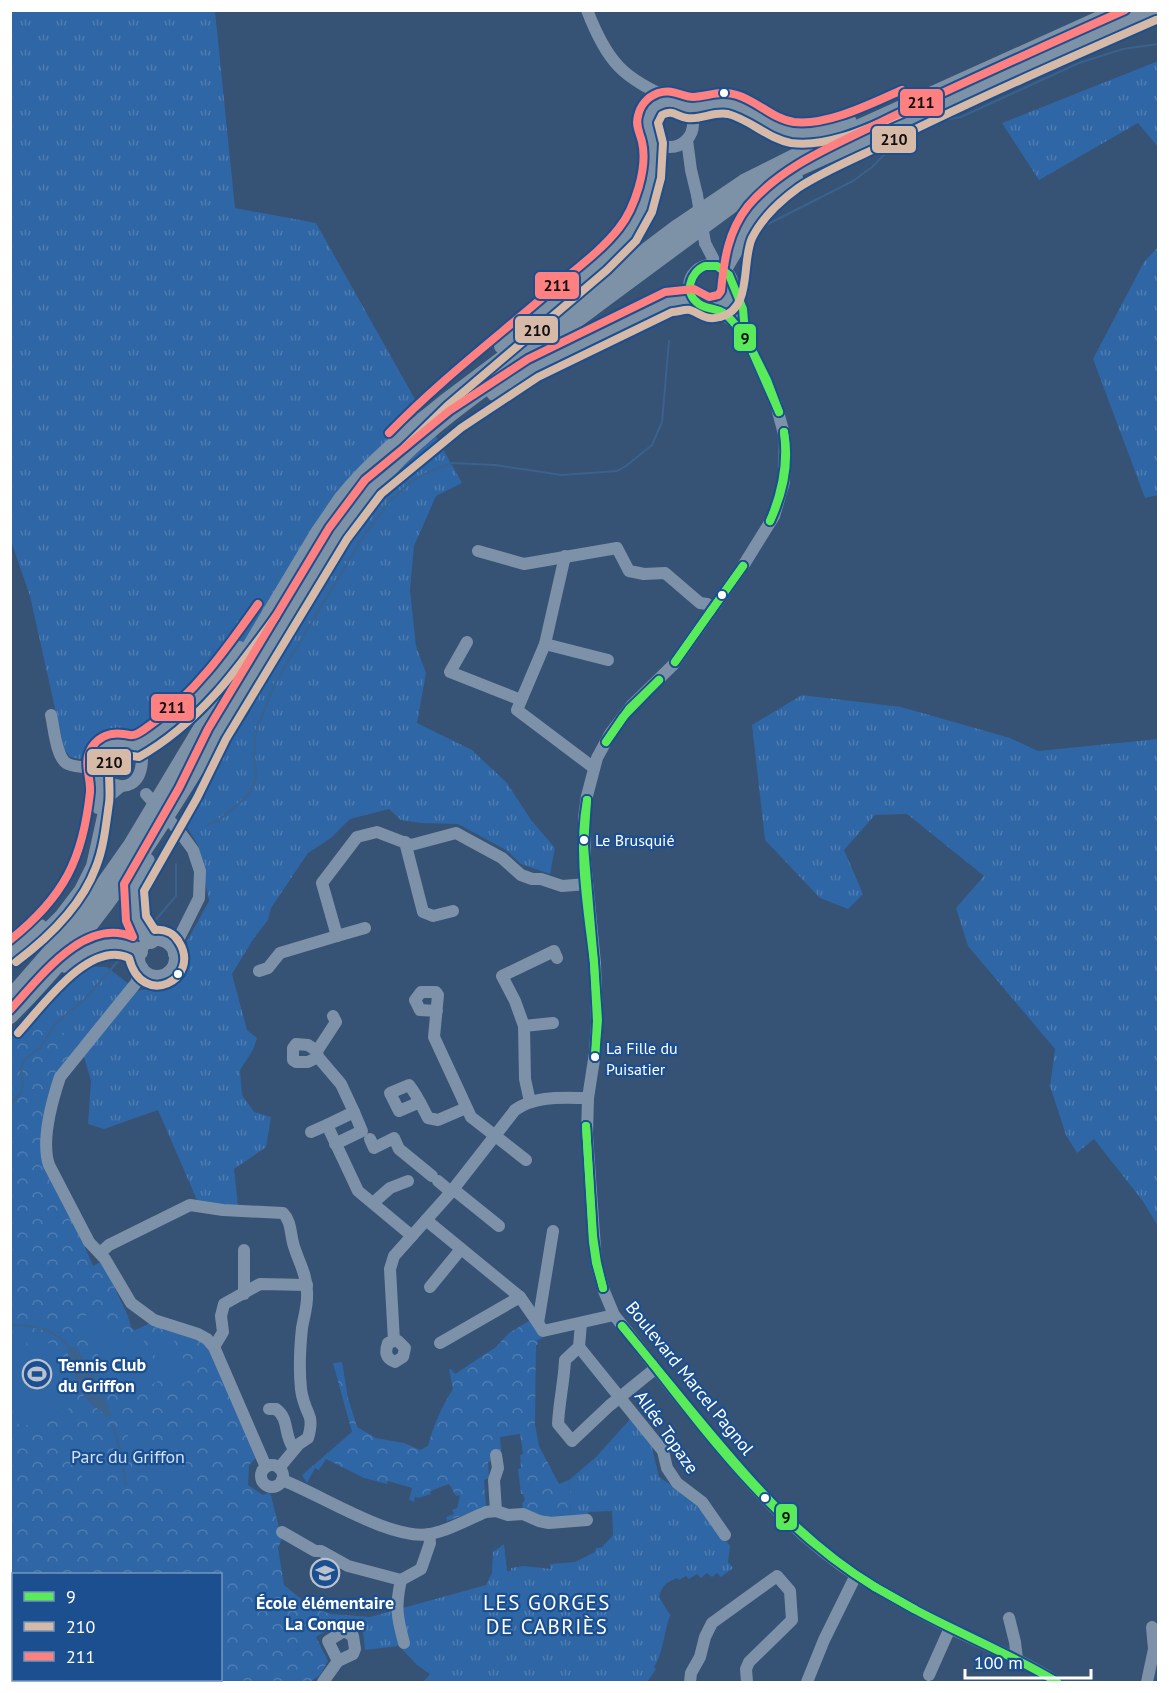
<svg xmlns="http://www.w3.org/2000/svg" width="1169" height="1693" font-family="'PT Sans',sans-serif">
<defs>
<pattern id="grass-tufts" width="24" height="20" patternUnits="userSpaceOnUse" patternTransform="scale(1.5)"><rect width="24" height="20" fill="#2f66a5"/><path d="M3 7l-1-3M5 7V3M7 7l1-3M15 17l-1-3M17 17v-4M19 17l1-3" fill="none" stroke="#4e7db2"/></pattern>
<pattern id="forest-crowns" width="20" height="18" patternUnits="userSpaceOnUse" patternTransform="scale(1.5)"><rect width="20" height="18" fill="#2f66a5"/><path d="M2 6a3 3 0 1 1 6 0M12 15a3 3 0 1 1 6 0" fill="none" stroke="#4e7db2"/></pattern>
</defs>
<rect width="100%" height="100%" fill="#365274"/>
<g fill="url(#grass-tufts)">
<polygon points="10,11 215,11 235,208 316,223 462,483 436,496 414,546 410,590 416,646 426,673 417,723 472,750 507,783 531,820 555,848 550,874 521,864 506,850 458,824 421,823 401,820 389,809 350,819 331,838 308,853 271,908 268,920 254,938 232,974 247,1030 257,1038 253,1050 240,1070 242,1095 254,1112 271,1117 266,1147 234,1169 238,1206 197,1200 158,1110 104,1129 88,1124 91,1081 80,1043 34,1017 80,966 107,967 138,991 172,982 189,957 187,941 209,901 198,845 182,819 251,710 195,679 154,722 131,730 106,732 80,759 70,757 64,749 30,596 11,541"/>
<polygon points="1158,61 1158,147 1138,123 1039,180 1002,123"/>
<polygon points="1158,247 1158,495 1145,498 1093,359 1144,262"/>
<polygon points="802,695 901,707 1010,738 1038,751 1158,739 1158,1226 1142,1200 1094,1139 1077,1153 1066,1135 1050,1086 1055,1049 968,946 956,908 984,876 907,814 875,815 844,850 863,894 848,909 820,898 765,840 752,725"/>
<path d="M631,1418L650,1440L659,1477L694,1500L730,1546L728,1562L733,1568L721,1577L717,1573L712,1577L707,1573L701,1578L697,1574L689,1579L686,1576L679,1580L677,1578C666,1582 662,1586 659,1597L670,1615C664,1632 663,1654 654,1667L656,1669L647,1682H423L430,1674L417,1665L399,1646L365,1650L363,1632L331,1614L370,1617L486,1585L492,1573L493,1552L504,1544L507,1571H511V1568L524,1566L551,1569L550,1564L575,1562L595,1552L596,1548L602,1547L613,1535L612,1511L588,1512L589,1518L571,1519L569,1480L596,1457Z"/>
</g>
<g fill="url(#forest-crowns)">
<polygon points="34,1017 80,1042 55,1077 41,1153 86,1244 85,1247 93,1266 102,1261 128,1316 131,1327 135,1330 150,1323 196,1338 212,1348 257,1457 249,1465 248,1485 263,1495 270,1492 282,1539 278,1548 284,1585 312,1608 331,1614 344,1620 316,1637 328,1661 320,1675 310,1682 28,1682 28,1680 220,1680 220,1574 14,1574 13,1619 11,1618 10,1038"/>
<path d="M532,1319L538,1324L542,1339L537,1340L538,1344L536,1345L535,1424L539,1446L559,1484L569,1480L571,1519H547L523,1510L522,1503L525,1500L523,1494H521L518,1469L521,1468L520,1455L523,1454L520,1434L500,1437L501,1451L491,1453L492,1461L488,1462L489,1478L484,1480L486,1507L447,1521L446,1517L454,1514L452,1510L457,1508L460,1495L456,1496L449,1484L430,1491L431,1494L418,1498L415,1497L414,1502L409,1500L412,1488L388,1481L387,1484L364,1478L326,1459L319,1470L315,1468L307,1483L302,1475L352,1432L333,1363L342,1362L348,1398L357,1427L376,1438L404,1443L420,1450L428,1446C433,1426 442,1406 453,1389L449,1369H451L455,1374L496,1347L509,1333Z"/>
</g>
<g fill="#2f66a5">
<polygon points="100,1308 122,1348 142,1338 164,1378 122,1400 79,1319"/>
<polygon points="25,1333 27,1348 51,1343 55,1365 61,1364 69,1412 43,1415 44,1422 19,1426 11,1383 11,1335"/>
<polygon points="172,1337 194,1378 172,1389 151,1348"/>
<polygon points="149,1426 152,1444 174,1440 181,1483 159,1487 156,1469 133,1472 127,1429"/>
<polygon points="99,1441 106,1483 84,1487 77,1445"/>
</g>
<path fill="#3b618d" d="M75,1346L95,1377L112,1416H106C100,1410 93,1406 87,1400C75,1386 72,1368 67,1350Z"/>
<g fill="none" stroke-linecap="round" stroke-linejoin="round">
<g stroke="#3b618d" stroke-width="2">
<polyline points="766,225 853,181 872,167 899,140 939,121 961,117 1079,63 1123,49 1158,44"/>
<polyline points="208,825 219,820 242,801 252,790 256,777 254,754 256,731 274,685 363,537 391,500 412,481 435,469 453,463 495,465 562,475 617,471 626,466 652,445 662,422 669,341"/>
<polyline points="153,923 176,896 176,864"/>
<polyline points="10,1104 21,1093 23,1082 21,1069 24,1060 41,1047 55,1024 86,998 118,961"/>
<path d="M10,1325C35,1325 58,1329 72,1351"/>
<polyline points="113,1426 122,1457 126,1485"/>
</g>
<g stroke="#7d92a8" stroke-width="12">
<path d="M587,10C607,62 623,79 674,100"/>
<circle cx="670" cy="124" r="23"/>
<polyline points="687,140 691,170 697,195"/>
<polyline points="705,243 717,266"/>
<circle cx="711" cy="287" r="22"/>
<polyline points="732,295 745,330"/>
<path d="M716,308L735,323L751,348L776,404L785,438L784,482L774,516L743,566L673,665L632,705L610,734L597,758L587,796L584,817L585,860L595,963L597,1023L595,1053L588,1098L587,1135L596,1262L604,1291L614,1315C685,1403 761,1514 857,1576C888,1595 920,1613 952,1629C988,1646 1024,1661 1057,1682"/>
<polyline points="478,551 524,564 617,548 629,571 644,574 665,573 700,603 707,604 713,608"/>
<polyline points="565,556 545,644 517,710 594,768"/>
<polyline points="467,642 450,672 521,700"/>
<polyline points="545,644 608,660"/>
<path d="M51,715C54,727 56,759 68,764C76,768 89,767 97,768"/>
<path d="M114,743C127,743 134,745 142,755C144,819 62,768 114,743Z"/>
<polyline points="98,808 100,777"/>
<polyline points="405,842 423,912 433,916 453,911"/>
<polyline points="337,936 365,928"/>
<polyline points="37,939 61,915 80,890 92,866 107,798 120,787"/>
<circle cx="157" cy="958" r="18"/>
<polyline points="174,954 179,938 199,898 200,871 193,850 179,831"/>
<path d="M142,967L136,983L60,1077C52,1101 41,1141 49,1165L89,1242L105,1259L131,1303L154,1320L198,1334L207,1339L214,1347L266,1467"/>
<polyline points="259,971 268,968 280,953 337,936 322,883 357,837 377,832 411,845 456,833 502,858 521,875 532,879 541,879 562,886 587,884"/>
<polyline points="437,1011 420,1010 415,1000 421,992 436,992 438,995 434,1037 471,1117 526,1160"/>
<polyline points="333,1016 336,1022 317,1051 318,1057 341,1084 354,1112"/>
<polyline points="524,1026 515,1001 502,976 554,951 557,958"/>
<polyline points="317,1051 308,1045 296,1044 293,1048 293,1060 296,1062 308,1062 318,1057"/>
<path d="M420,1102L399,1111L390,1093L409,1085C417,1095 422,1106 428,1118L438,1120L466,1108"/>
<polyline points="530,1102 525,1079 524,1026 553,1023"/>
<polyline points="311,1132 327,1125"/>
<polyline points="370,1139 374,1148 394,1138 399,1149 432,1176"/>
<polyline points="335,1144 362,1131 354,1112 327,1125 358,1191 412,1236"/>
<polyline points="438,1181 451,1192"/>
<polyline points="453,1189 499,1226"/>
<polyline points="373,1203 390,1188 408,1181"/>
<polyline points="426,1220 520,1297 440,1343"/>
<polyline points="553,1231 538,1323 543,1331 614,1315"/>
<polyline points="244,1250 244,1294"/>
<path d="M100,1253L109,1245L190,1205L223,1210L283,1213C291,1221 290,1231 293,1243C297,1259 307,1273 307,1292C308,1305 304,1316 302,1328C300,1347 299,1370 301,1389C302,1399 305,1406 309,1415C312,1421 310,1431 308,1438L299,1444L279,1468"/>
<polyline points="430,1287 461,1249"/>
<polyline points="520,1297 538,1323"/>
<path d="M581,1323L579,1347L565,1360C564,1382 559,1402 558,1424L572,1441L609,1406L656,1368"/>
<path d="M394,1341H398L405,1348L403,1357L395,1362C385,1358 385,1352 388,1343L394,1341L390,1269L394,1256L451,1192L515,1110C536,1095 563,1098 588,1098"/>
<polyline points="214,1347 223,1332 221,1316 224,1304 260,1284 307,1285"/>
<polyline points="579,1347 663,1451 667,1468 677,1483 702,1502 725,1535"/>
<path d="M269,1409H276C290,1419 283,1435 294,1449"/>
<circle cx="272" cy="1476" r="11"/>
<path d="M282,1480C320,1494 391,1541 430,1534C449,1531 468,1519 486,1512L496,1511L508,1515L523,1514L539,1521L549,1523L587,1520"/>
<polyline points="496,1511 494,1480 498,1468 496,1455"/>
<polyline points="282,1532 315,1551 321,1551 348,1566 401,1580"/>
<polyline points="1009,1618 1015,1642 1017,1659"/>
<path d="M404,1643C397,1617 395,1607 401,1580L421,1569L430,1543L429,1534"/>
<polyline points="929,1675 950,1628"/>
<polyline points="323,1682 338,1661 353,1654 355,1649 353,1636 344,1631 328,1641 338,1661"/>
<polyline points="690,1682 691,1673 700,1657 705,1637 712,1623 777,1576 790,1591 792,1620 749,1662 746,1669 747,1682"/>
<polyline points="807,1682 824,1640 856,1575"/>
<polyline points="1147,1682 1154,1649 1152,1627"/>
</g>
<g stroke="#7e92a7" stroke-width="16">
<path d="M688,108C700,106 713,101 725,103C738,104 748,112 759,118C793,138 813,133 849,122"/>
<path d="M724,269C745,235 760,200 795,178"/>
<polyline points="502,346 604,258 632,229 644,204 654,140"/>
<path d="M494,393C548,358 605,333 662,305L669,302L693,299"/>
<path d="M135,747C177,724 212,688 239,649"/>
<path d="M147,861C131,889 125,916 151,941"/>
<polyline points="10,954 26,943 40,927"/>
<path d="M66,965C86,945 115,936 140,952"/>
<path d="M10,998L79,919L131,845L318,533C326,522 334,509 342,498C371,462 409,431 445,402L679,226L744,182L804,152L1119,10"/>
<path d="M10,1016C114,913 191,778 266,654C299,598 330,541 371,490C414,436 475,395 531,354C599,303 668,252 736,202L770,181L1152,10"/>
</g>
<g stroke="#7d92a8" stroke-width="12">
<polyline points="697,195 705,243"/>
<polyline points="146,794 179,831"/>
</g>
<g stroke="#1b4f8f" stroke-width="12">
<g id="bus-1">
<path d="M705,266H717L729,275L743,309L745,333L749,344C742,333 735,322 725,314C716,307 707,310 699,304C683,294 690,272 705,266Z"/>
<polyline points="749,344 767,380 779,412"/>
<polyline points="749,344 779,412"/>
<path d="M770,521C782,493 788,463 784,432"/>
<path d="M770,521C783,493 790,463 784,432"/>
<polyline points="711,611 743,566"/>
<polyline points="711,611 743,566"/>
<polyline points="675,662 711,611"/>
<polyline points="675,662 711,611"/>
<polyline points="606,742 629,709 659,680"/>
<polyline points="606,742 623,717 659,680"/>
<polyline points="587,800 584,846 594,963"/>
<path d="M587,800C577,853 588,910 594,963"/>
<polyline points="594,963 598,1020 595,1057"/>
<polyline points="594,963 597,1021 595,1057"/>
<polyline points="586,1126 593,1236 597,1263 603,1288"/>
<polyline points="586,1126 593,1242 596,1263 603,1288"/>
<polyline points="622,1326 653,1364"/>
<polyline points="622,1326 653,1364"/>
<path d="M653,1364C721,1445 783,1531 875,1587"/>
<path d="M653,1364C717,1447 783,1532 875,1587"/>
<polyline points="875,1587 914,1609"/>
<polyline points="875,1587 914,1609"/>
<path d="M914,1609C961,1634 1011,1654 1057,1682C1011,1654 961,1635 914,1609Z"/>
</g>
</g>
<g stroke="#1b4f8f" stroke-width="12">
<g id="bus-2">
<path d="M405,447L447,406L607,270L636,241L652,212L661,178L663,143L658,123L662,115C673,109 677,117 687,118C701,120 714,111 728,114C751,120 768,139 791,143C832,148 874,125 910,110"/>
<path d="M16,962C48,938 82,905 96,867C104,847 106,824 109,803C111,792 107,763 110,758L119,754L139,757C198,724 237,670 276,616"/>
<path d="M18,1033C41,1008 89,939 129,958C142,1010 202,979 179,942C174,933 165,929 155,930L146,916L144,891L197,798L226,739L347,539L381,494L461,428L538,377L672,312C677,312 685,309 690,310C702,314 705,321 720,317C753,309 741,262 752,238C762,218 780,201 798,188C823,171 863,155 891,141C978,98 1067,59 1156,20"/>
</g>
</g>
<g stroke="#1b4f8f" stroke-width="12">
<g id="bus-3">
<path d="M389,433C441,379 500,335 556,286C577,268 602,250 619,228C635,208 648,167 642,142C640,133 635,126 638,116C640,106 647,97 658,93C674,88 681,97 693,97C709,96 721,90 737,95C757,101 773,119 794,122C828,126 872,103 902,90"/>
<path d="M10,940C64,897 83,859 90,792C91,776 82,762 92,747C99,736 111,732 124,734C127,734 130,736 133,735C137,735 145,729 149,726C194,695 227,648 258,604"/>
<path d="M10,1010C39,979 84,916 133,937L126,921L124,884L179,788L208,729L329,528L365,480L449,411L528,359L665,292L694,289L709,297L718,295L721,291C724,260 728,231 748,206C782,166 831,147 877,124C959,84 1042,47 1125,10"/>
</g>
</g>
<use href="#bus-1" stroke="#5aeb5a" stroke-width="8"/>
<use href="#bus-2" stroke="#d7b9a8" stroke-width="8"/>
<use href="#bus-3" stroke="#ff8080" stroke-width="8"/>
</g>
<defs>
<g id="stadium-ring" transform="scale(1.5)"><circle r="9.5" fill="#1b4f8f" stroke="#b9c2ce" stroke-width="1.5"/><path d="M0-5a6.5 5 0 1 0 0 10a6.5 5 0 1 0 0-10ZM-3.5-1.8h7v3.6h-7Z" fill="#b9c2ce"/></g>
<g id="school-ring" transform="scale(1.5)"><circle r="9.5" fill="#1b4f8f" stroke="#b9c2ce" stroke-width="1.5"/><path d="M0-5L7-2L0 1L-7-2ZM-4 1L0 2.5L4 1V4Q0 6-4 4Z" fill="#b9c2ce"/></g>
</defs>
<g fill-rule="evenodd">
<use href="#stadium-ring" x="37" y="1374"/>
<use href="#school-ring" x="325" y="1573"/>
</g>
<g fill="#fff" stroke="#1b4f8f" stroke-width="2">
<circle cx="724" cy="93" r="5"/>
<circle cx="722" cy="595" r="5"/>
<circle cx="584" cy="840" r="5"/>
<circle cx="178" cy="974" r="5"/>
<circle cx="595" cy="1057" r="5"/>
<circle cx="765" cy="1498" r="5"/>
</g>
<g text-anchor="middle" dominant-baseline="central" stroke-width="4.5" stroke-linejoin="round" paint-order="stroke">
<g font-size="16" fill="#fff" stroke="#1b4f8f" text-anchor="start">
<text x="595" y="840">Le Brusquié</text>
<text x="606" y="1048">La Fille du<tspan x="606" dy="21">Puisatier</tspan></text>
</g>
<g font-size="18" font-weight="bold" fill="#fff" stroke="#1b4f8f" text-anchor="start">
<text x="58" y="1364">Tennis Club<tspan x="58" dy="21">du Griffon</tspan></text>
<text x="325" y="1602" text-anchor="middle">École élémentaire<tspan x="325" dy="21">La Conque</tspan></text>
</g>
<g font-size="18" fill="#fff" stroke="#1b4f8f">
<text transform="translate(690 1378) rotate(51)">Boulevard Marcel Pagnol</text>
<text transform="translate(667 1432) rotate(55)">Allée Topaze</text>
</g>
<g font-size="18" fill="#cfe3fa" stroke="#1b4f8f">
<text x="128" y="1456">Parc du Griffon</text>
</g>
<g font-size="21" letter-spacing="1.5" fill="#fff" stroke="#1b4f8f">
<text x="547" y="1602">LES GORGES<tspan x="547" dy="24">DE CABRIÈS</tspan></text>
</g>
</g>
<g stroke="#1b4f8f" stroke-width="2">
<rect x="899" y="88" width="45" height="29" rx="6" fill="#ff8080"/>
<rect x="871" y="125" width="46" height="29" rx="6" fill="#d7b9a8"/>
<rect x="534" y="271" width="46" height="29" rx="6" fill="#ff8080"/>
<rect x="514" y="315" width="45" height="29" rx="6" fill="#d7b9a8"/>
<rect x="733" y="323" width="24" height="29" rx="6" fill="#5aeb5a"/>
<rect x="150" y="693" width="45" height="29" rx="6" fill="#ff8080"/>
<rect x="86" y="748" width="46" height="28" rx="6" fill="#d7b9a8"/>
<rect x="775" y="1503" width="23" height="28" rx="6" fill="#5aeb5a"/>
</g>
<g font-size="16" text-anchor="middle" font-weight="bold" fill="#111">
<text x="921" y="108">211</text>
<text x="894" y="145">210</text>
<text x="557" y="291">211</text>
<text x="537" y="336">210</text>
<text x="745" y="344">9</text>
<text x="172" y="713">211</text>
<text x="109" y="768">210</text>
<text x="786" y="1523">9</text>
</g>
<rect width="1169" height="1693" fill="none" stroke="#ffffff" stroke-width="24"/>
<rect x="12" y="1573" width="210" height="108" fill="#1b4f8f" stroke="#7695bc" stroke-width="1.5"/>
<rect x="24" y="1592" width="30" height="9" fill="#5aeb5a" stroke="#7695bc" stroke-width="1.5"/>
<text x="66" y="1603" font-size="18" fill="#ffffff">9</text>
<rect x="24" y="1622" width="30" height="9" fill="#d7b9a8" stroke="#7695bc" stroke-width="1.5"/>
<text x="66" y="1633" font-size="18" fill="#ffffff">210</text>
<rect x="24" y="1652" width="30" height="9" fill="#ff8080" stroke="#7695bc" stroke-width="1.5"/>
<text x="66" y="1663" font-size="18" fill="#ffffff">211</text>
<path d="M965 1669v9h126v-9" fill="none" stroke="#ffffff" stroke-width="3"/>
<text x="974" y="1669" font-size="18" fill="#ffffff" stroke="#1b4f8f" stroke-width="4.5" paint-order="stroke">100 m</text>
</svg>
